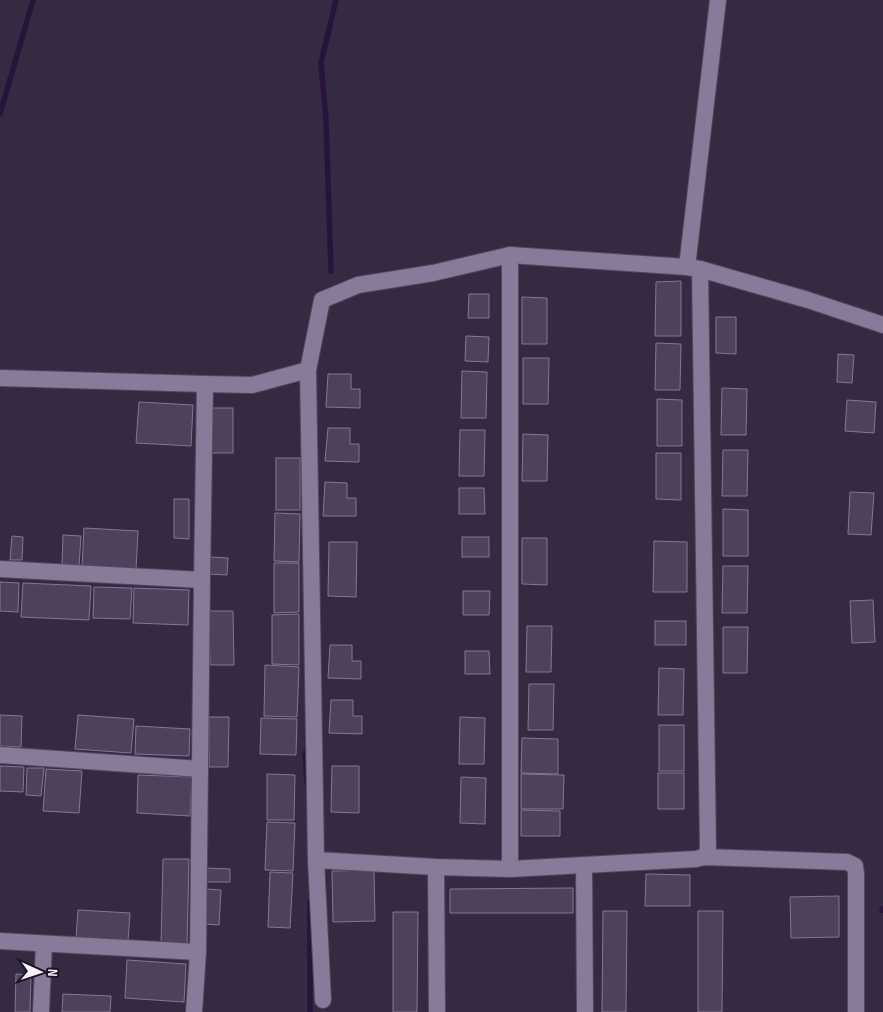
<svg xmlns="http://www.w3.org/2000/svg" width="883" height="1012" font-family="'Sofia Sans Condensed',sans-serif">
<rect width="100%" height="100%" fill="#362a43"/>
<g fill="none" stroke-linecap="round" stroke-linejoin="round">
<g stroke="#28133b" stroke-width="5.5">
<polyline points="0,114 33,0"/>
<polyline points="331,271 326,120 321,63 336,0"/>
<polyline points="305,753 307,782"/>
<polyline points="882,910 883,909"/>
<polyline points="310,1012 310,902"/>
</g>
</g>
<g fill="#4e415c" stroke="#857795">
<polygon points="681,281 681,336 655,336 656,282"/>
<polygon points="469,294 489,294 489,318 468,318"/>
<polygon points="522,297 547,298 547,344 522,344"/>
<polygon points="716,317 736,317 736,354 716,353"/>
<polygon points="466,336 489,337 488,362 465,361"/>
<polygon points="656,343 681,344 680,390 655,390"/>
<polygon points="838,354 854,355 852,383 837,382"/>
<polygon points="523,358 549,358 548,404 523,404"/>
<polygon points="462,371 487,372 486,418 461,418"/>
<polygon points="328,374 351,374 351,389 360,389 360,408 326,407"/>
<polygon points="722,388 747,389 746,435 721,435"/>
<polygon points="657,399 682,400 682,446 657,446"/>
<polygon points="847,400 876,402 874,433 845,431"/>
<polygon points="139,402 193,405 191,446 136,443"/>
<rect x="212" y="408" width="21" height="45"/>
<polygon points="328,428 350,428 350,444 359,444 359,462 325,461"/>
<polygon points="460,430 485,430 484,476 459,476"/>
<polygon points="523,434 548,435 547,481 522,481"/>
<polygon points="723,450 748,450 747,496 722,496"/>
<polygon points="656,453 681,453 681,500 656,499"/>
<rect x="276" y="458" width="24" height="52"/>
<polygon points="325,482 347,483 347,498 356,498 356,516 323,516"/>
<polygon points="459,488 484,488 485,514 459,514"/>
<polygon points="850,492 874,493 871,535 848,534"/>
<polygon points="174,499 189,499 189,539 174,538"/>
<polygon points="723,509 748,510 748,556 723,556"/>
<polygon points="275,513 300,514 299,562 274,561"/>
<polygon points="84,528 138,531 136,570 82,567"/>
<polygon points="63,535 81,536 79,566 62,565"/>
<polygon points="12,536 23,537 22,560 10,560"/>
<rect x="462" y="537" width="27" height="20"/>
<polygon points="522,538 547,538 547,585 522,584"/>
<polygon points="654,541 687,542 687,592 653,592"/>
<polygon points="329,542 357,542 356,597 328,596"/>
<polygon points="210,557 228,558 227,575 209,574"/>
<polygon points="274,563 299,563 299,612 274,613"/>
<polygon points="723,566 748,566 747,613 722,613"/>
<polygon points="0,582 19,583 18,612 0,611"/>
<polygon points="23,583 91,586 89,620 21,617"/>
<polygon points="94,587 132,588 130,619 93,618"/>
<polygon points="134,588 189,590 188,625 133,623"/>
<polygon points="463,591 490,591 489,615 463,615"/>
<polygon points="873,600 875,642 852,643 850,601"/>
<polygon points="209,611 233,611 234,665 210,665"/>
<polygon points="299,614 299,665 272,664 272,615"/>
<rect x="655" y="621" width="31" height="24"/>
<polygon points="527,626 552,626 551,672 526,672"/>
<polygon points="723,627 748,627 747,673 723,673"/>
<polygon points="330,645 352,645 352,661 361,661 361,679 328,678"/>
<polygon points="465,651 489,651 490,674 465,674"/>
<polygon points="265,665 299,667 297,717 264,716"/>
<polygon points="659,668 684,669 683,715 658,715"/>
<polygon points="529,684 554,684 553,730 528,730"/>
<polygon points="331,700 353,700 353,716 362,716 362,734 329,733"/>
<polygon points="0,715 22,716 21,747 0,746"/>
<polygon points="78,715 134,719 131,753 75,749"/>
<polygon points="209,717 229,717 228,767 209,767"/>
<polygon points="460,717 485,718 484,764 459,764"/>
<polygon points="261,718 297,719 296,755 260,754"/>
<rect x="659" y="725" width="25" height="46"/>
<polygon points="136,726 190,729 189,756 135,754"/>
<polygon points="522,738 558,739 558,774 521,773"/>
<polygon points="0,766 24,767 23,792 0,791"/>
<polygon points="332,766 359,766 359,813 331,812"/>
<polygon points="27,768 44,768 41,796 26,795"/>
<polygon points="46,769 82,771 79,813 43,811"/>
<rect x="658" y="773" width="26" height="36"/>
<polygon points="267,774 295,775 294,820 267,820"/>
<polygon points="521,774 564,775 563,809 521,809"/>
<polygon points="138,775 192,777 190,816 137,813"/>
<polygon points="461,777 486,778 485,824 460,823"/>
<polygon points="521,810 560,811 560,836 521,836"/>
<polygon points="267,822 295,823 293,871 265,870"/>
<polygon points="163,859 189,859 187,946 161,944"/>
<polygon points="206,868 230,869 230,882 206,882"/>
<polygon points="374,870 375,921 333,922 332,871"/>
<polygon points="270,872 293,873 290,928 268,927"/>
<polygon points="646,874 690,875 690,906 645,906"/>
<polygon points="573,888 573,913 450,913 450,889"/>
<polygon points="206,889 221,890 219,925 204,924"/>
<polygon points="839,896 839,937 791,938 790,897"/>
<polygon points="78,910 130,913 128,941 76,938"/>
<polygon points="603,911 627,911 626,1012 602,1012"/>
<polygon points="698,911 723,911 722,1012 698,1012"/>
<polygon points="393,912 418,912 417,1012 393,1012"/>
<polygon points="127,960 186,964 184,1002 125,998"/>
<polygon points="16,974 31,975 30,1012 15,1012"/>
<polygon points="63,994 111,996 110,1012 62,1012"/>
</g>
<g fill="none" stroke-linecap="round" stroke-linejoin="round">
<g stroke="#51485c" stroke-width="18">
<g id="street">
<polyline points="510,255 510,869"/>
<polyline points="687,267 718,0"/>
<polyline points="700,269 708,851 704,857"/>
<polyline points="308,370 316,860 323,1000"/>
<polyline points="0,378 205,384 252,385 308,370 322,300 358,285 433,273 510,255 687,267 700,269 808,300 883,325"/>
<polyline points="0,569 202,580"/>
<polyline points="0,755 200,769"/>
<polyline points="316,860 436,867 510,869 696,859 704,857 847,862 855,866 856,874 856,1012"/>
<polyline points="584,865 585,1012"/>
<polyline points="436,867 437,1012"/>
<polyline points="0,941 198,952"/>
<polyline points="41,1012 44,944"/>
<polyline points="194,1012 198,952 202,580 205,384"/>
</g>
</g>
<use href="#street" stroke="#887a98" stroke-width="16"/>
</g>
<g transform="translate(40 972) rotate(93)" stroke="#1b1521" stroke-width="4" paint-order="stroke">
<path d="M0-4L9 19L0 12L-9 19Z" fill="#f7f1fe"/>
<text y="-8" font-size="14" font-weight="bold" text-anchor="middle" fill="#f7f1fe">N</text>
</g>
</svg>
